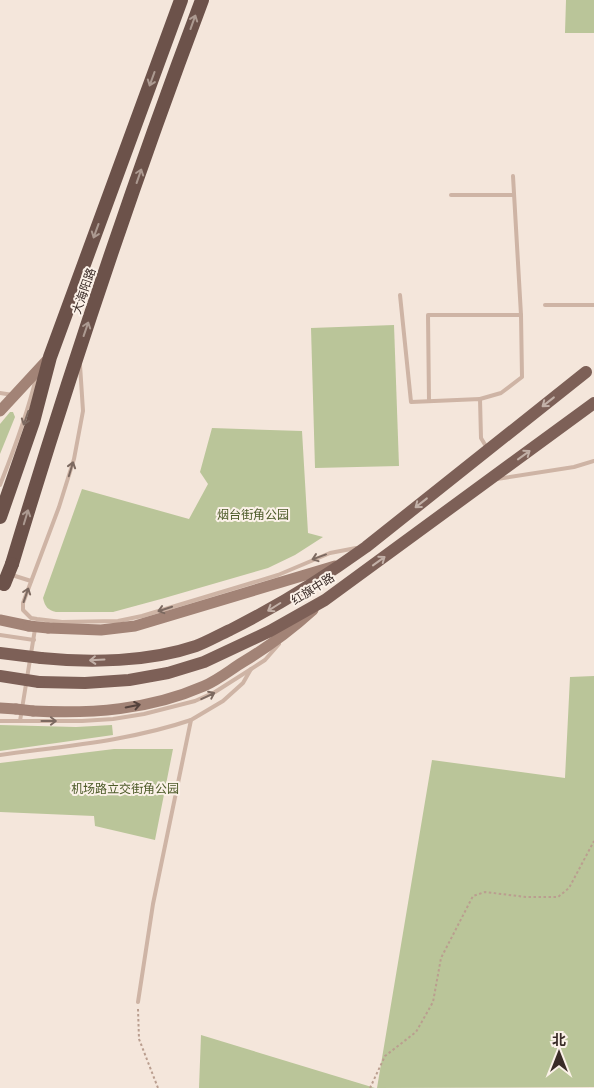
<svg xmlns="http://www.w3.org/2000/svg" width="594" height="1088" font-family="'Fira Sans Condensed','Noto Sans SC',sans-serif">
<rect width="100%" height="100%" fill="#f4e6db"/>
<g fill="#bac599">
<polygon points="566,0 594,0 594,33 565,33"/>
<polygon points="394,325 399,466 315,468 311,328"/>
<polygon points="10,412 13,412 15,417 0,454 0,424"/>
<path d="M212,428L302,431L308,533L323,537L295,555L268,568L161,599L113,612H56C48,610 45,607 43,598L82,489L189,519L208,484L200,472Z"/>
<polygon points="594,676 594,1087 377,1088 432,760 565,778 570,677"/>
<polygon points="0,725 76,727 112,725 113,735 0,751"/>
<polygon points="114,749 173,749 155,840 95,826 94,816 0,812 0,763"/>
<polygon points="201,1035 375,1088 199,1088"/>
</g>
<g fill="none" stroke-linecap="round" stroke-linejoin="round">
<g stroke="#ba9e8f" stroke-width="2" stroke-dasharray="2.5 2.5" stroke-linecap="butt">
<polyline points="138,1009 139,1039 158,1088"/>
<polyline points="370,1088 385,1056 416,1032 433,1002 441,958 473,896 485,892 526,897 558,897 569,888 594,841"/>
</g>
<g stroke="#ceb4a5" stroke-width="4">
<polyline points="451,195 514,195"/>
<polyline points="400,295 411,402 480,399 481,438 487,448"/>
<polyline points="545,305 594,305"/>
<polyline points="80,365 83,411 74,459 59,507 23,603 23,610 31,618 37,619 62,622 118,621 142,616 278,575 330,553 356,548"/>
<polyline points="0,393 13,395"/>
<polyline points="480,399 501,393 522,377 521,315 513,176"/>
<polyline points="429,401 428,315 521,315"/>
<polyline points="497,479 574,467 594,461"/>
<path d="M0,485C14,450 27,415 36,378"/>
<polyline points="12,575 31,581"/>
<polyline points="0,635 34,640"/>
<polyline points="0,721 82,721 113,719 144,714 195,701 215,692 265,660 279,644"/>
<polyline points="20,721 35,629"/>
<path d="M0,755C65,746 129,741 191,720"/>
<polyline points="138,1002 153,904 191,720 223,701 243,683 251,669"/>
</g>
<g stroke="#a28376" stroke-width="11">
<polyline points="0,411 50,357"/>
<polyline points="0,620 29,626"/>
<polyline points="48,628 101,630 135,626 335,566"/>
<polyline points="0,708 16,709"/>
<path d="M33,711C92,714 149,710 204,686C218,680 230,670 243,662C268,647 291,630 313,610"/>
</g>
<g stroke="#7d6057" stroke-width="12">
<path d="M41,658C90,663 149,662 196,646C207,642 219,635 230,630C278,606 323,578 366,547L586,372"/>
<polyline points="39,682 85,683 129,680 168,673 204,662 270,631 325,600 594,403"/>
</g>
<g stroke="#6c524a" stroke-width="14">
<polyline points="0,517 33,422 50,357 181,0"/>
<path d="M12,564C69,374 132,186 202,0"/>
</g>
<g stroke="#a28376" stroke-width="11">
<polyline points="29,626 48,628"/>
<polyline points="16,709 33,711"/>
</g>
<g stroke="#7d6057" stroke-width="12">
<polyline points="0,653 41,658"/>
<polyline points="0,676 39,682"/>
</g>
<polyline stroke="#6c524a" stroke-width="14" points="4,584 12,564"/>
</g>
<defs><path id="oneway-shaft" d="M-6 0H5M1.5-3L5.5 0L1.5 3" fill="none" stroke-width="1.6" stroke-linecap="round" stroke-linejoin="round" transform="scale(1.25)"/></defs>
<g stroke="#ac9a91">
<use href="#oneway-shaft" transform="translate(193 22) rotate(-70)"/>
<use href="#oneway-shaft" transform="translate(152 79) rotate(110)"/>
<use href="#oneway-shaft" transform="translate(139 176) rotate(-71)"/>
<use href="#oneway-shaft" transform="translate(96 231) rotate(110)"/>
<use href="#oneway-shaft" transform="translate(86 329) rotate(-71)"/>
<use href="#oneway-shaft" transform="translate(26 517) rotate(-73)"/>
</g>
<g stroke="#c2b0a7">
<use href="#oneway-shaft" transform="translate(548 402) rotate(142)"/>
<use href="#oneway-shaft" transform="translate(524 455) rotate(-36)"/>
<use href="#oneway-shaft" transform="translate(421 503) rotate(142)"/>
<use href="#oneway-shaft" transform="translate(379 561) rotate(-36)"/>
<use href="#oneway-shaft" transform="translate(274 607) rotate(148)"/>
<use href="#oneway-shaft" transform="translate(97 660) rotate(177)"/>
</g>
<g stroke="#7c6960">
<use href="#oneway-shaft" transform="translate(26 418) rotate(109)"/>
<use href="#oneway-shaft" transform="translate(71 469) rotate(-73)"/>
<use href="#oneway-shaft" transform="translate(319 557) rotate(160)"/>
<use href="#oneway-shaft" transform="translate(26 595) rotate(-71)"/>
<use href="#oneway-shaft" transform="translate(165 609) rotate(162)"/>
<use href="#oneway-shaft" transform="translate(208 696) rotate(-25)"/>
<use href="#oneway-shaft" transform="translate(49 721)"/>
</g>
<use stroke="#53413b" href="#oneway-shaft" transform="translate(133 706) rotate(-11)"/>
<g text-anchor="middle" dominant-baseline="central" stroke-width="4" stroke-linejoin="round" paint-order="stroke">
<g font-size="12" fill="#392b27" stroke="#fbf1e8">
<text transform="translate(84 291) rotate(-71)">大海阳路</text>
<text transform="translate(313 589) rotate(-32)">红旗中路</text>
</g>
<g font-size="12" fill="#4c5a28" stroke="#fbf1e8">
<text x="253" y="515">烟台街角公园</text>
<text x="125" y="789">机场路立交街角公园</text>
</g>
</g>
<g transform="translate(559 1053)" stroke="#fbf1e8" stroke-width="4" paint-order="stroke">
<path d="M0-4L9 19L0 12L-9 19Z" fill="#392b27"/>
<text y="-8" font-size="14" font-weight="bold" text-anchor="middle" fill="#392b27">北</text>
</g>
</svg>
